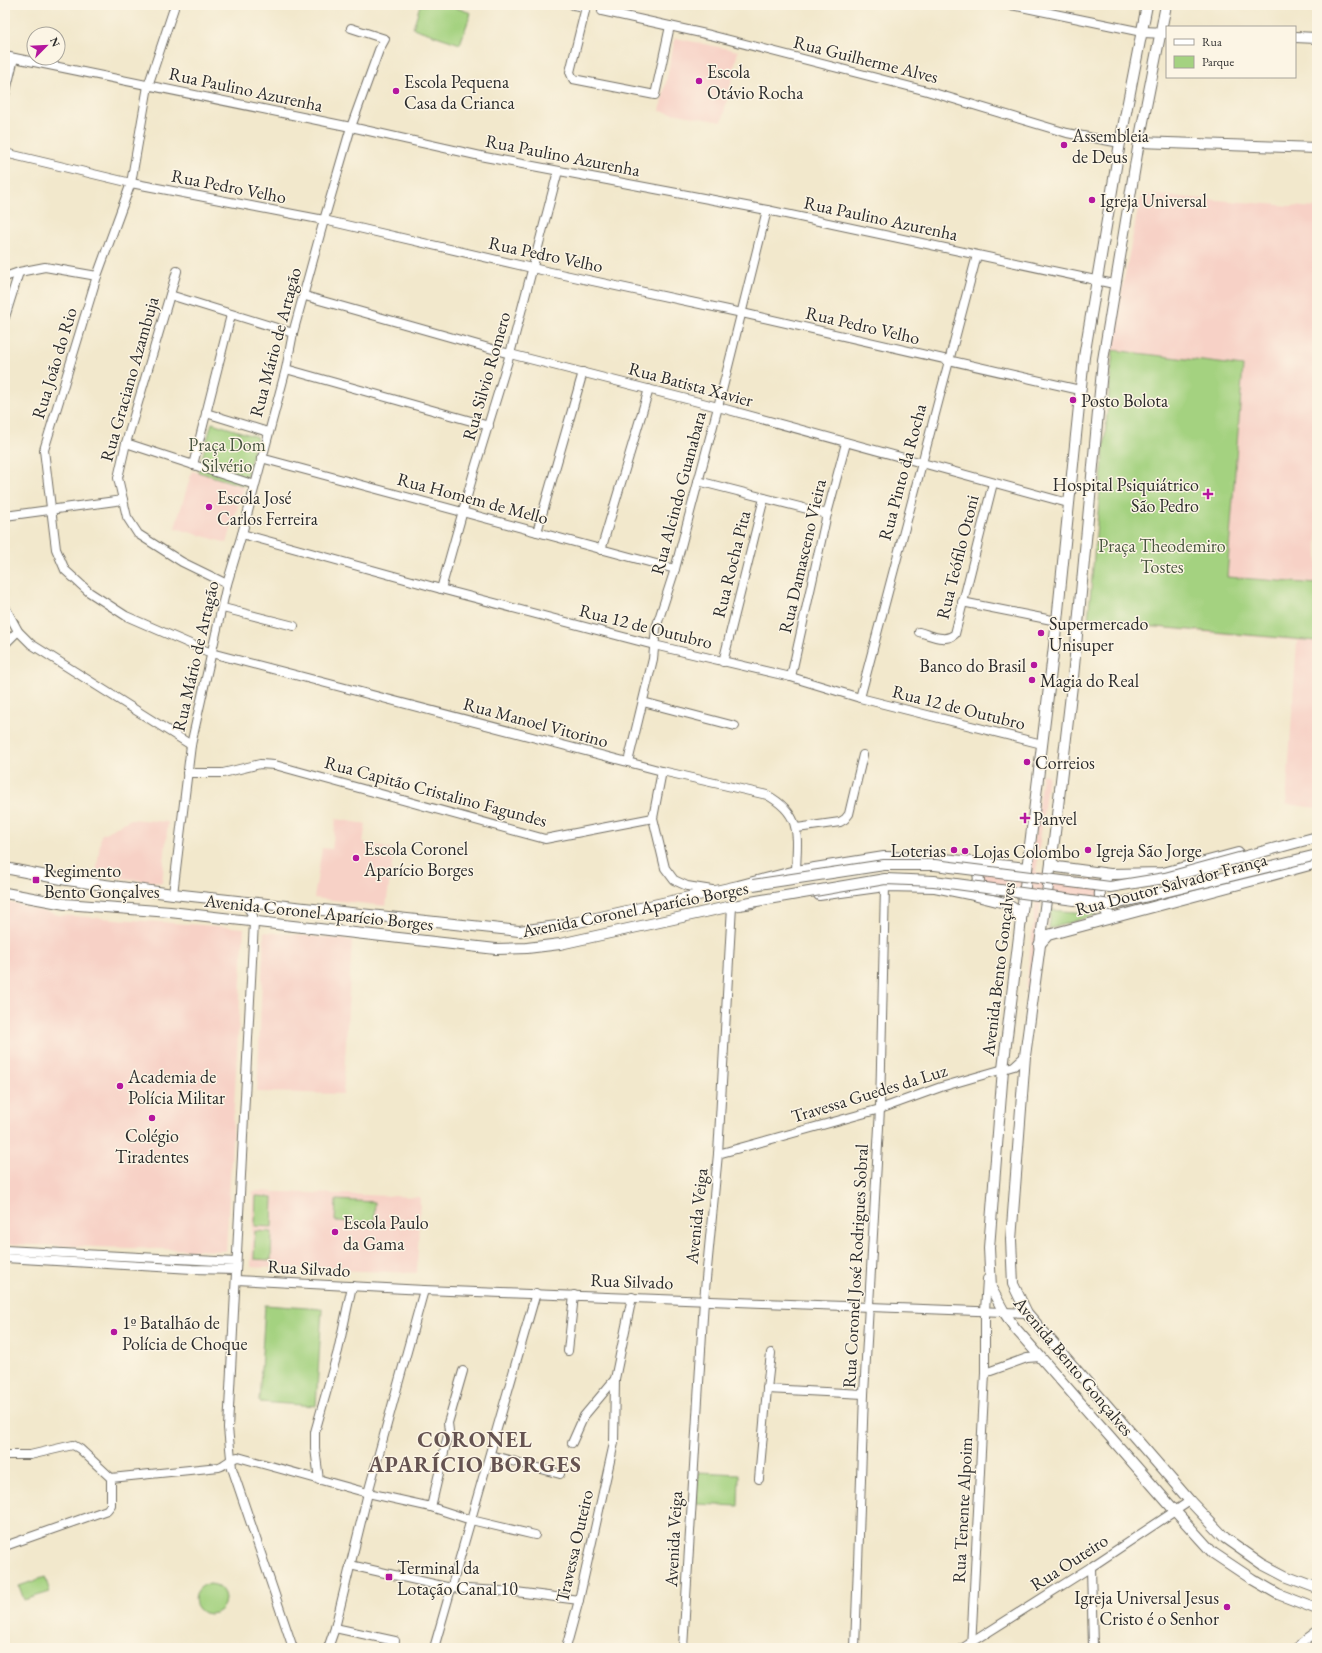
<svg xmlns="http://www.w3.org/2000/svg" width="1322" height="1653" font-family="'EB Garamond',serif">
<rect width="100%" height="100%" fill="#fcf5e5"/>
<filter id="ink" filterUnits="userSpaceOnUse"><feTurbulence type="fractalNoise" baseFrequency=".025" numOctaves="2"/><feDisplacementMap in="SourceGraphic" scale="8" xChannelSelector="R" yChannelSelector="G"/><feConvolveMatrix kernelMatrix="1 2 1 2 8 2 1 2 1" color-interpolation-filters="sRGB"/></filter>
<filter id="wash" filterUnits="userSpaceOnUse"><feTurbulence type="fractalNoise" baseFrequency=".012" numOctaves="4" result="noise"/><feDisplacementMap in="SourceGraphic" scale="16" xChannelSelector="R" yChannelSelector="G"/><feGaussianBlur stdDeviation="0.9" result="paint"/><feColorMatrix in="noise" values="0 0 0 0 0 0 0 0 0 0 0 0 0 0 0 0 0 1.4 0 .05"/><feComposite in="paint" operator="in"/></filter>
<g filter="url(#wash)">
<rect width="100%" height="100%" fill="#f2e8cc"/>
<g fill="#f7d1c6">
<polygon points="675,38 738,51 722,122 660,111"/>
<polygon points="1141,194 1317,208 1317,808 1286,804 1297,641 1087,622 1112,349 1116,320"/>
<polygon points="192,471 244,486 227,543 175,528"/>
<polygon points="1042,774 1048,775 1036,873 1103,882 1100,907 1041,900 1031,989 1026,989 1036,900 973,890 976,867 1030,874"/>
<polygon points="131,819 168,822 162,883 96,875 101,835"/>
<polygon points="336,819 366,824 363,842 394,850 386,906 314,898 322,848 332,849"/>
<polygon points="5,901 59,915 244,928 226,1251 5,1244"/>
<polygon points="264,932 352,940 343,1094 257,1092"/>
<polygon points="253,1191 420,1197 417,1273 251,1267"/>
</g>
<g fill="#a4d280" stroke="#687e56">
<polygon points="420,5 448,5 471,13 460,44 413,28"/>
<polygon points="1113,350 1243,366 1227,577 1317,584 1317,641 1088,621"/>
<polygon points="212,423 257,437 244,486 198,472"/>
<polygon points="1051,910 1098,914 1049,929"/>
<polygon points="256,1196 273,1197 272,1227 255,1226"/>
<polygon points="336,1200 375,1202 374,1223 335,1221"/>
<polygon points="255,1231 272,1232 271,1260 254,1259"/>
<polygon points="265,1305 322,1309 316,1406 259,1402"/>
<polygon points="698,1472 739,1474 738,1506 696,1504"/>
<polygon points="45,1577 50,1592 24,1600 19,1586"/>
<circle cx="210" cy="1599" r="15"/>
</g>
</g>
<g filter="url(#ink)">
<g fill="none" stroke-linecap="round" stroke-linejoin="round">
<g stroke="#716d63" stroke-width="10">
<g id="minor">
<path d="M175,5L148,86L131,183L97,276L44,450L56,549L65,570L89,592L126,616L211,653L662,771L767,795C803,815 797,836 796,871"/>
<polyline points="573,5 586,7 570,72 573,79 655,95 670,26"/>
<polyline points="1011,5 1142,32"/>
<polyline points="602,11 710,35 927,91 1067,133 1120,143"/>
<polyline points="5,56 351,127 485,157 767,210 1114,284"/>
<polyline points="5,95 14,58"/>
<polyline points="5,153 131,183 324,220 532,268 742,313 1080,390"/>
<polyline points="177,271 126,443 118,478 127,517 138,534 182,562 227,584"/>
<polyline points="5,277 19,272 45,267 97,276"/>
<polyline points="170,295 293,333"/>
<polyline points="305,296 510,354 718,407 1068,503"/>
<polyline points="5,317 19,272"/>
<polyline points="286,369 489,426"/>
<polyline points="206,413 268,432"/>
<polyline points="126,443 255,485"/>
<polyline points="261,458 675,569"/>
<polyline points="193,465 231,315"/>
<polyline points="698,481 827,514"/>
<polyline points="5,516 123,500"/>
<polyline points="537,532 583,372"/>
<polyline points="242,534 441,589 654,645 791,677 860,698 1042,744"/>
<polyline points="601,550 649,389"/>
<polyline points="441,589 475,468 510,354 558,171"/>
<polyline points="962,602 1057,621"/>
<polyline points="5,607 18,631 31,644 191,745"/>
<polyline points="223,608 294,626"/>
<path d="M919,632C931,635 945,643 955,634L993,483"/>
<polyline points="5,644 18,631"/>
<polyline points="723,662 764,498"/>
<polyline points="791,677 827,514 846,443"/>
<polyline points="860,698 977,255"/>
<polyline points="643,702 735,726"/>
<polyline points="628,762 653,659 656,628 675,569 718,407 767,210"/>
<polyline points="662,771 653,818 665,868 674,880 687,886 712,890"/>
<polyline points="187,773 223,773 260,764 275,765 545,839 653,818"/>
<polyline points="797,828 840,822 845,819 849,814 863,755"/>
<polyline points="173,894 191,745 227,584 242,534 286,369 293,333 324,220 351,127 379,50 385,39 351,28"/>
<polyline points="244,901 253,916 254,922 228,1428 232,1468 293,1648"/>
<polyline points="718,1154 880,1109 941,1087 1014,1066 1025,1056"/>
<polyline points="5,1250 236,1262"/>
<polyline points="5,1258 192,1269 236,1270"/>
<polyline points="236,1280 424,1290 1027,1313"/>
<polyline points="568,1351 574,1295"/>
<polyline points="985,1373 1027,1358 1040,1357"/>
<polyline points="767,1389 771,1353"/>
<polyline points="572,1443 584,1416 615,1379 632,1297"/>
<polyline points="5,1455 30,1455 73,1445 80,1449 111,1478"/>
<polyline points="490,1455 560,1474"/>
<polyline points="759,1479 767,1389 864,1394"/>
<polyline points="319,1480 315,1448 315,1432 338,1351 352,1286"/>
<polyline points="431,1507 449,1431 448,1423 463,1371"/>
<path d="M5,1546L107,1510L111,1505V1478L219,1467C226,1465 231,1458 238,1457L368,1493L431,1507L471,1520L535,1535"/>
<polyline points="350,1565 451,1588 516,1592 579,1600"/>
<polyline points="1091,1567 1093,1648"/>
<polyline points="335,1628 395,1641"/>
<polyline points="328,1648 335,1628 368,1493 424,1290"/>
<polyline points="434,1648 536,1293"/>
<polyline points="566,1648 579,1600 614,1443 615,1379"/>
<polyline points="683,1648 704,1300 718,1154 732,906"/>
<polyline points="855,1648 864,1394 880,1109 885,886"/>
<polyline points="963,1648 1091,1567 1190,1501"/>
<polyline points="971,1648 985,1373 985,1311 987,1279"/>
<polyline points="1295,1648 1317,1632"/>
</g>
</g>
<g stroke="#716d63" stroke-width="12">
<g id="major">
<polyline points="1147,5 1120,143 1084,357 1057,621 1003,1069 989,1248 991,1288 1004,1312 1015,1328 1175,1511 1213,1553 1252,1579 1278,1594 1317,1609"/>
<polyline points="1166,5 1139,142 1103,360 1073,677 1054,841 1025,1056 1011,1240 1013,1284 1027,1313 1190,1501 1225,1538 1262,1564 1285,1576 1317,1588"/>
<polyline points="1142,32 1167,33"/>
<polyline points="1295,37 1317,38"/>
<polyline points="1139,142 1317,148"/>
<polyline points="1051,862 1057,867 1110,874 1163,873 1238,853"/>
<polyline points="5,868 67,880 173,894 519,931 565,925 738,886 796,871 884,857 935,858 1027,868"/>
<path d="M1106,879C1094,894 1101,905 1111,918"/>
<polyline points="970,892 979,881 978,872 974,864"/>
<polyline points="5,893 65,904 170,912 496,949 527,948 560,944 732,906 753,903"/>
<polyline points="819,895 885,886 935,887 969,894 1005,903 1016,910 1021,921"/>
<polyline points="1039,945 1048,935 1317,863"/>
</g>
</g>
<use href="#minor" stroke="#fff" stroke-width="8"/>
<use href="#major" stroke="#fff" stroke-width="10"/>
<g stroke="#716d63" stroke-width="12" stroke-linecap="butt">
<g id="major-bridge">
<polyline points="753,885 884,865 935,865 1110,887 1165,878 1317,837"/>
<polyline points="745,903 885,879 934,881 1111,905 1317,855"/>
</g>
</g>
<use href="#major-bridge" stroke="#fff" stroke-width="10"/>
</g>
</g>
<g fill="#b5179e" stroke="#fcf5e5" stroke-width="1.5">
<circle cx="699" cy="81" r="4"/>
<circle cx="396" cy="91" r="4"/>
<circle cx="1064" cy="145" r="4"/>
<circle cx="1092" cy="200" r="4"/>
<circle cx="1073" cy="400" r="4"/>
<path d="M1206 488h4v4h4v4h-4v4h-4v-4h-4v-4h4z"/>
<circle cx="209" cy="507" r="4"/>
<circle cx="1041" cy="633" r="4"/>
<circle cx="1034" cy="665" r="4"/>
<circle cx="1032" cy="680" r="4"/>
<circle cx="1027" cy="762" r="4"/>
<path d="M1023 812h4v4h4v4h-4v4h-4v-4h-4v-4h4z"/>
<circle cx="954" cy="850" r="4"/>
<circle cx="1088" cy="850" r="4"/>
<circle cx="965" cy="851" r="4"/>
<circle cx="356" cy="858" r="4"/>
<rect x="32" y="876" width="8" height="8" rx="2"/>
<circle cx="120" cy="1086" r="4"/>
<circle cx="152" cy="1118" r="4"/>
<circle cx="335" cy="1232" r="4"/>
<circle cx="114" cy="1332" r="4"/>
<rect x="385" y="1573" width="8" height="8" rx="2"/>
<circle cx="1227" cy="1607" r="4"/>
</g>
<g text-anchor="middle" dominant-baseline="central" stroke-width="3" stroke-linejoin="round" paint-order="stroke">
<g font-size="18" fill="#2b2b2b" stroke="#fcf5e5">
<text transform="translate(866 59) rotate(14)">Rua Guilherme Alves</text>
<text transform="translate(246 89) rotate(12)">Rua Paulino Azurenha</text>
<text transform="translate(563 155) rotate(11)">Rua Paulino Azurenha</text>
<text transform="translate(229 186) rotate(11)">Rua Pedro Velho</text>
<text transform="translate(881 218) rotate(12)">Rua Paulino Azurenha</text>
<text transform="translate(546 254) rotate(12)">Rua Pedro Velho</text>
<text transform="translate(863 325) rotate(13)">Rua Pedro Velho</text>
<text transform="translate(275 342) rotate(-75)">Rua Mário de Artagão</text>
<text transform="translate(54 363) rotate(-73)">Rua João do Rio</text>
<text transform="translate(486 376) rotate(-74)">Rua Silvio Romero</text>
<text transform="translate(129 379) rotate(-74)">Rua Graciano Azambuja</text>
<text transform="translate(691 384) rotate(15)">Rua Batista Xavier</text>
<text transform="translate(902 472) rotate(-75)">Rua Pinto da Rocha</text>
<text transform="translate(678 493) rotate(-75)">Rua Alcindo Guanabara</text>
<text transform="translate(473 498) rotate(15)">Rua Homem de Mello</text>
<text transform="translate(802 556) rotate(-77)">Rua Damasceno Vieira</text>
<text transform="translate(957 557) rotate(-76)">Rua Teófilo Otoni</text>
<text transform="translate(731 564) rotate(-76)">Rua Rocha Pita</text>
<text transform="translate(646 626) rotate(14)">Rua 12 de Outubro</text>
<text transform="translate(195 656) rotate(-77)">Rua Mário de Artagão</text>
<text transform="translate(959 707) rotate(14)">Rua 12 de Outubro</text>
<text transform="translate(536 722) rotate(15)">Rua Manoel Vitorino</text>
<text transform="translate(436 791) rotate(15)">Rua Capitão Cristalino Fagundes</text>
<text transform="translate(1171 884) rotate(-15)">Rua Doutor Salvador França</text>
<text transform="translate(635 909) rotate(-11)">Avenida Coronel Aparício Borges</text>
<text transform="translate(319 912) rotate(6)">Avenida Coronel Aparício Borges</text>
<text transform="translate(998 969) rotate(-83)">Avenida Bento Gonçalves</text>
<text transform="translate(869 1093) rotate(-17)">Travessa Guedes da Luz</text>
<text transform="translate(696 1216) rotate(-84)">Avenida Veiga</text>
<text transform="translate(855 1266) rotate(-87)">Rua Coronel José Rodrigues Sobral</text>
<text transform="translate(309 1268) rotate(3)">Rua Silvado</text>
<text transform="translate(632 1281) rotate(2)">Rua Silvado</text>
<text transform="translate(1074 1366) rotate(50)">Avenida Bento Gonçalves</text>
<text transform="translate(962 1510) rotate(-87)">Rua Tenente Alpoim</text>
<text transform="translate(673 1539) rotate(-87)">Avenida Veiga</text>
<text transform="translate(574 1546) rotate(-77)">Travessa Outeiro</text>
<text transform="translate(1069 1562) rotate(-33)">Rua Outeiro</text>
</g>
<g font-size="18" fill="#2b2b2b" stroke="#fcf5e5" text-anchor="start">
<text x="707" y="71">Escola<tspan x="707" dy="21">Otávio Rocha</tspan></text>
<text x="404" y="81">Escola Pequena<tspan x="404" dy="21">Casa da Crianca</tspan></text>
<text x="1072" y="135">Assembleia<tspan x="1072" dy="21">de Deus</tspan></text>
<text x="1100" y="200">Igreja Universal</text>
<text x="1081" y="400">Posto Bolota</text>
<text x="1199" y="484" text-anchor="end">Hospital Psiquiátrico<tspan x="1199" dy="21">São Pedro</tspan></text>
<text x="217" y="497">Escola José<tspan x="217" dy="21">Carlos Ferreira</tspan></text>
<text x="1049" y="623">Supermercado<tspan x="1049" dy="21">Unisuper</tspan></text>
<text x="1026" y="665" text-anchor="end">Banco do Brasil</text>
<text x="1040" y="680">Magia do Real</text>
<text x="1035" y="762">Correios</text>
<text x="1033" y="818">Panvel</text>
<text x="364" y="848">Escola Coronel<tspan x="364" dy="21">Aparício Borges</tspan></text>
<text x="946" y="850" text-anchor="end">Loterias</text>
<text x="1096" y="850">Igreja São Jorge</text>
<text x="973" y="851">Lojas Colombo</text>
<text x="44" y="870">Regimento<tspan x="44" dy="21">Bento Gonçalves</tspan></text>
<text x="128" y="1076">Academia de<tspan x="128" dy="21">Polícia Militar</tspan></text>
<text x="152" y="1135" text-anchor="middle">Colégio<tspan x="152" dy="21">Tiradentes</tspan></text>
<text x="343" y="1222">Escola Paulo<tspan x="343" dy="21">da Gama</tspan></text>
<text x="122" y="1322">1º Batalhão de<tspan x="122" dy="21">Polícia de Choque</tspan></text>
<text x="397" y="1567">Terminal da<tspan x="397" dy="21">Lotação Canal 10</tspan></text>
<text x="1219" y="1597" text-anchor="end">Igreja Universal Jesus<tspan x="1219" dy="21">Cristo é o Senhor</tspan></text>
</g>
<g font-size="18" fill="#495540" stroke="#fcf5e5">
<text x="227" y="444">Praça Dom<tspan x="227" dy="21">Silvério</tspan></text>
<text x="1162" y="545">Praça Theodemiro<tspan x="1162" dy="21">Tostes</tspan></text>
</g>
<g font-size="22" font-weight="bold" letter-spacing="1" fill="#655351" stroke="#fcf5e5">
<text x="475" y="1439">CORONEL<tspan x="475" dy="25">APARÍCIO BORGES</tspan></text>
</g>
</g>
<rect width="1322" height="1653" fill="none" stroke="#fcf5e5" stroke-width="20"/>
<rect x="1166" y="26" width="130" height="52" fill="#fcf5e5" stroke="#a8a49b"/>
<rect x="1174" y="39" width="20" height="6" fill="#ffffff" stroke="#a8a49b"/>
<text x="1202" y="46" font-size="12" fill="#2b2b2b">Rua</text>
<rect x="1174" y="56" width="20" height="12" fill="#a4d280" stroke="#a8a49b"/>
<text x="1202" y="66" font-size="12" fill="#2b2b2b">Parque</text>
<g transform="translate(46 46) rotate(66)"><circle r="19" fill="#fcf5e5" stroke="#a8a49b"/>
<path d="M0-3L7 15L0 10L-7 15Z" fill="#b5179e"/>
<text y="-6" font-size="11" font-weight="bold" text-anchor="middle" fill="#2b2b2b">N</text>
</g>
</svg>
